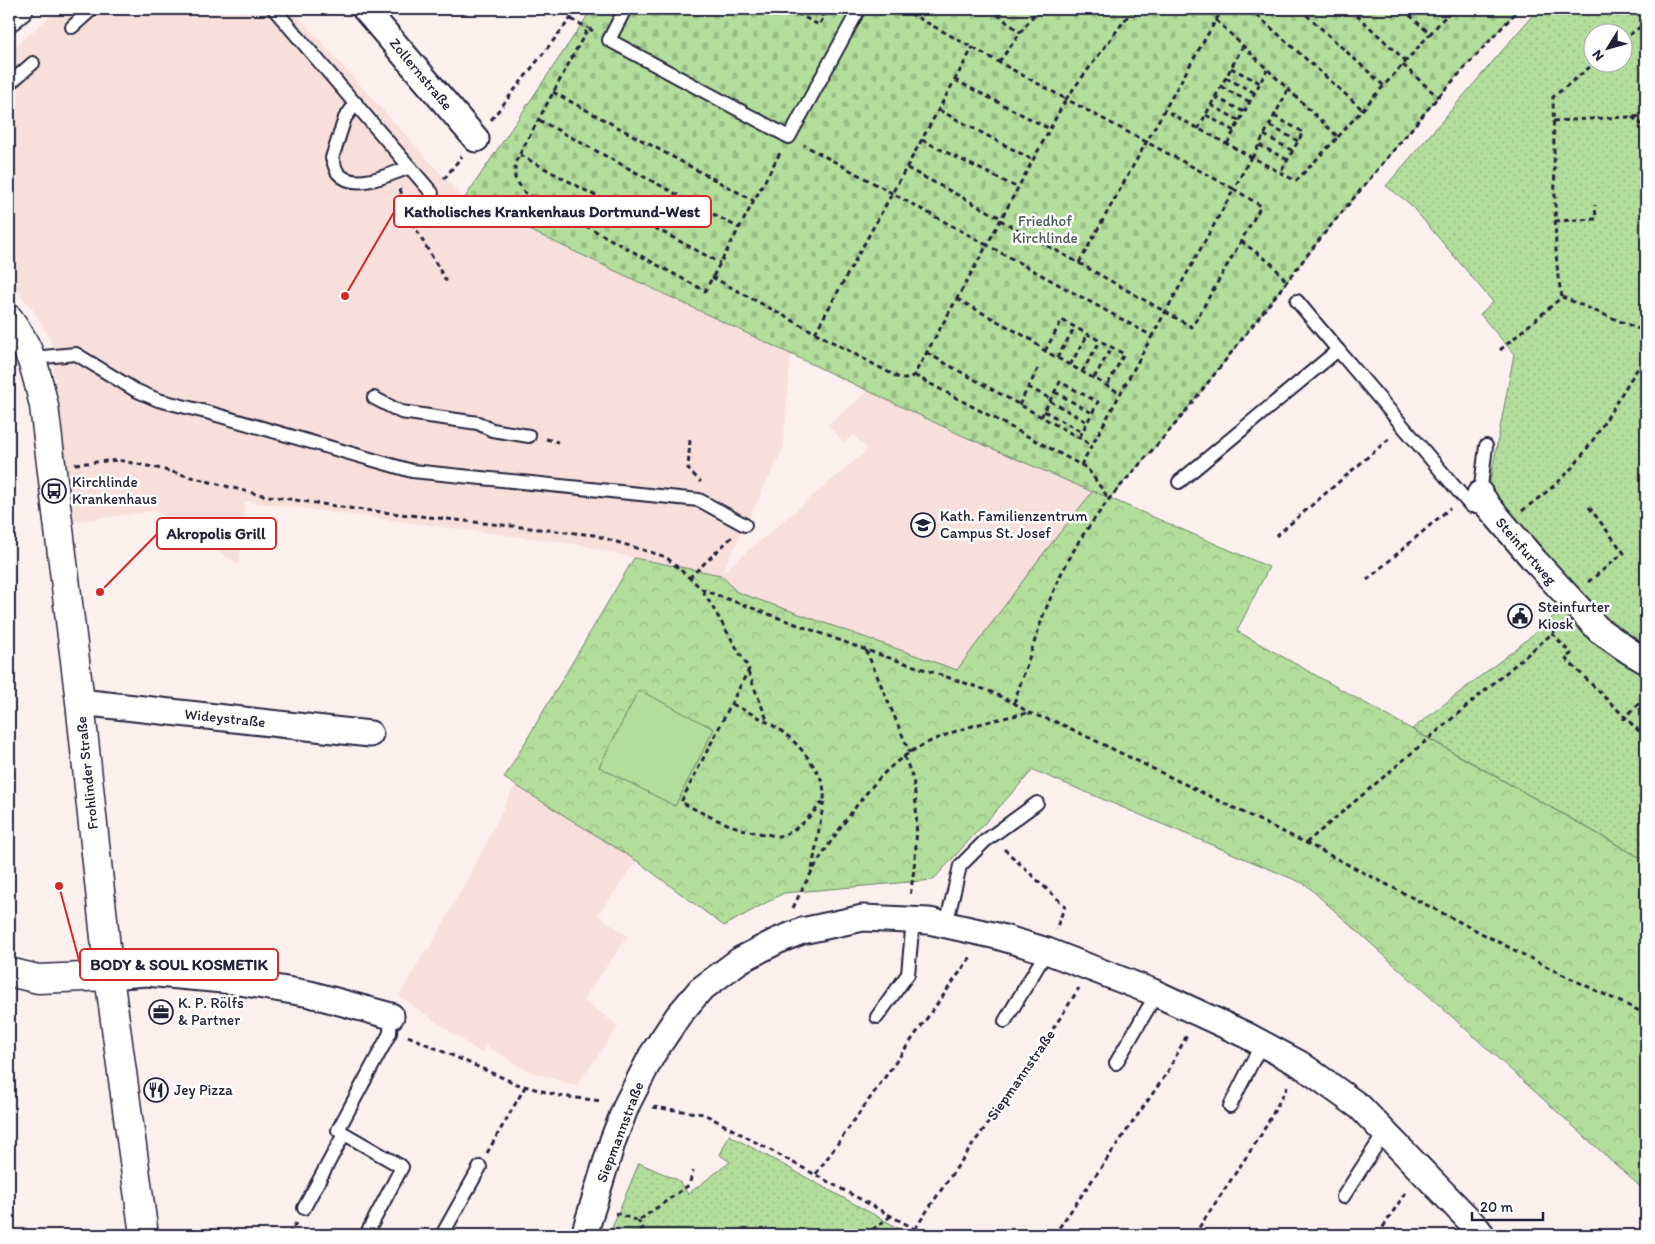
<svg xmlns="http://www.w3.org/2000/svg" width="1655" height="1244" font-family="Itim,sans-serif">
<defs>
<pattern id="grass-dots" width="8" height="8" patternUnits="userSpaceOnUse" patternTransform="scale(1.25)"><rect width="8" height="8" fill="#b2dd9b"/><path d="M2 2h.1M6 6h.1" fill="none" stroke="#99bd86" stroke-width="1.8" stroke-linecap="round"/></pattern>
<pattern id="cemetery-stones" width="16" height="16" patternUnits="userSpaceOnUse" patternTransform="scale(1.25)"><rect width="16" height="16" fill="#b2dd9b"/><path d="M2 7V4a2 2 0 0 1 4 0v3zM10 15v-3a2 2 0 0 1 4 0v3z" fill="#99bd86"/></pattern>
<pattern id="park-crowns" width="20" height="18" patternUnits="userSpaceOnUse" patternTransform="scale(1.25)"><rect width="20" height="18" fill="#b2dd9b"/><path d="M2 6a3 3 0 1 1 6 0M12 15a3 3 0 1 1 6 0" fill="none" stroke="#99bd86"/></pattern>
</defs>
<rect width="100%" height="100%" fill="#fcf0ef"/>
<filter id="ink" filterUnits="userSpaceOnUse"><feTurbulence type="fractalNoise" baseFrequency=".02" numOctaves="2"/><feDisplacementMap in="SourceGraphic" scale="10" xChannelSelector="R" yChannelSelector="G"/><feConvolveMatrix kernelMatrix="1 2 1 2 8 2 1 2 1" color-interpolation-filters="sRGB"/></filter>
<g filter="url(#ink)">
<g fill="#f8dfdb">
<polygon points="59,9 291,9 464,199 791,354 783,449 722,573 867,450 854,435 844,443 828,425 868,391 1093,491 1039,559 957,670 736,592 721,575 634,558 582,545 245,501 239,565 155,511 70,522 51,341 34,311 9,282 9,52"/>
<polygon points="515,785 637,861 598,915 628,936 583,1000 619,1026 576,1086 528,1071 486,1046 481,1053 399,996 426,949 429,950 482,851"/>
</g>
<g fill="url(#grass-dots)" stroke="#6a806b" fill-rule="evenodd">
<path d="M1538,9H1646V861L1412,729L1517,648L1581,593L1526,532L1489,487L1514,354L1480,314L1493,302L1409,203L1386,186ZM1592,32H1622V62H1592Z"/>
<polygon points="729,1135 911,1235 609,1235 639,1163 678,1180 688,1194 730,1162 720,1155"/>
</g>
<polygon fill="url(#cemetery-stones)" stroke="#6a806b" points="592,9 1518,9 1438,97 1323,235 1178,421 1109,499 961,435 464,199"/>
<polygon fill="url(#park-crowns)" stroke="#6a806b" points="1093,491 1269,567 1237,631 1646,861 1646,1192 1305,884 1033,770 933,880 784,893 724,926 637,861 504,778 634,558 721,575 737,592 957,670 1039,559"/>
<polygon fill="#b2dd9b" stroke="#6a806b" points="639,690 714,729 675,806 599,767"/>
<g fill="none" stroke-linecap="round" stroke-linejoin="round">
<g stroke="#22223b" stroke-width="16">
<g id="service">
<polyline points="274,9 432,193"/>
<polyline points="625,9 609,40 789,137 859,9"/>
<polyline points="72,27 92,9"/>
<polyline points="9,84 33,63"/>
<path d="M356,103L345,118L332,158C334,162 335,169 338,173C354,192 391,174 410,167"/>
<polyline points="1297,301 1338,350"/>
<polyline points="32,358 76,354 135,390 158,400 210,413 412,471 699,500 745,525"/>
<polyline points="374,398 401,412 478,423 492,430 529,436"/>
<polyline points="1179,482 1338,350 1471,506 1488,506"/>
<polyline points="1480,494 1486,446"/>
<polyline points="946,925 960,866 985,841 1037,803"/>
<polyline points="877,1017 908,974 913,920"/>
<polyline points="1005,1021 1047,951"/>
<polyline points="1116,1063 1157,993"/>
<polyline points="1230,1106 1262,1043"/>
<polyline points="1343,1197 1385,1132"/>
<polyline points="304,1208 344,1134"/>
<polyline points="366,1235 402,1167 338,1130 390,1033 391,1016"/>
<polyline points="442,1235 480,1167"/>
</g>
</g>
<g stroke="#22223b" stroke-width="29">
<g id="minor">
<polyline points="365,9 476,139"/>
<polyline points="9,18 20,9"/>
<polyline points="1480,494 1488,506 1535,561 1599,630 1629,651 1646,661"/>
<polyline points="80,702 370,734"/>
<polyline points="109,976 146,973 234,981 310,994 391,1016"/>
<polyline points="584,1235 613,1140 627,1104 652,1055 678,1016 700,990 740,960 777,941 802,931 863,918 929,921 997,936 1047,951 1153,992 1246,1035 1300,1064 1360,1107 1476,1227 1482,1235"/>
</g>
</g>
<g stroke="#22223b" stroke-width="31">
<polyline id="tertiary" points="9,972 38,979 109,976"/>
</g>
<g stroke="#22223b" stroke-width="31">
<path id="secondary" d="M9,319C31,349 36,370 44,406L80,702L109,976L144,1235"/>
</g>
<g stroke="#22223b" stroke-width="3" stroke-dasharray="5 4" stroke-linecap="butt">
<polyline points="775,9 781,12 783,9"/>
<polyline points="789,9 819,25 829,9"/>
<polyline points="811,9 824,16"/>
<polyline points="902,9 1066,99 987,245 1152,336 1081,465 914,375"/>
<polyline points="990,9 1020,32"/>
<polyline points="1133,9 1066,99 1234,189 1152,336"/>
<polyline points="1250,9 1363,110"/>
<polyline points="1300,9 1384,86"/>
<polyline points="1350,9 1406,61"/>
<polyline points="1403,9 1430,34 1452,9"/>
<polyline points="571,19 588,28"/>
<polyline points="1216,20 1223,9"/>
<polyline points="593,31 588,28 515,163 515,178 524,192 705,291 780,153"/>
<polyline points="1622,40 1646,23"/>
<polyline points="999,62 1038,9"/>
<polyline points="1403,65 1438,97"/>
<polyline points="1231,68 1260,83"/>
<polyline points="1226,78 1255,93"/>
<polyline points="955,80 1050,129"/>
<polyline points="1221,87 1250,102"/>
<polyline points="553,92 754,201"/>
<polyline points="1215,97 1244,112"/>
<polyline points="1211,105 1240,121"/>
<polyline points="939,110 1033,160"/>
<polyline points="1206,115 1234,131"/>
<polyline points="1274,116 1303,132 1281,172"/>
<polyline points="1632,117 1643,125 1646,124"/>
<polyline points="491,120 578,9"/>
<polyline points="539,120 739,228"/>
<polyline points="1553,121 1646,116"/>
<polyline points="1270,126 1298,141"/>
<polyline points="1198,129 1243,46"/>
<polyline points="1264,135 1293,151"/>
<polyline points="1338,137 1430,34"/>
<polyline points="922,140 1018,188"/>
<polyline points="1227,144 1267,70"/>
<polyline points="1259,145 1288,160"/>
<polyline points="520,155 720,263"/>
<polyline points="1252,158 1288,90"/>
<polyline points="907,168 1001,218"/>
<polyline points="444,179 462,156"/>
<polyline points="400,189 410,219 448,284"/>
<path d="M1000,220L1079,263C1124,182 1169,101 1216,20L1338,137L1296,181L1164,110"/>
<polyline points="1555,221 1596,219 1595,205"/>
<polyline points="1241,241 1272,264 1287,282"/>
<polyline points="1079,263 1192,327 1261,206 1234,189 1251,157"/>
<polyline points="712,277 901,379 908,379 914,375 987,245 804,145"/>
<polyline points="1562,297 1558,277 1556,252 1553,97 1596,62"/>
<polyline points="957,299 1030,339 1045,351 1120,393"/>
<polyline points="815,333 973,47"/>
<polyline points="1500,350 1562,297 1646,332"/>
<polyline points="1045,351 1062,320 1124,354 1107,386"/>
<polyline points="927,353 1092,445"/>
<polyline points="1057,358 1075,327"/>
<polyline points="1070,365 1088,334"/>
<polyline points="1082,372 1100,341"/>
<polyline points="1094,378 1112,347"/>
<polyline points="1028,387 1051,399"/>
<polyline points="1055,392 1092,413"/>
<polyline points="1050,401 1087,422"/>
<polyline points="1019,405 1038,369"/>
<polyline points="1044,411 1082,432"/>
<polyline points="1041,417 1060,382 1098,402 1079,438"/>
<polyline points="546,439 558,442"/>
<polyline points="690,440 688,469 701,482"/>
<polyline points="75,464 118,460 157,468 256,494 355,509 594,535 666,557 703,590 866,650 989,691 1014,703 1029,713 1059,723 1306,843 1557,972 1646,1014"/>
<polyline points="1081,465 1087,468 1109,499"/>
<path d="M1522,511C1538,498 1556,486 1569,471C1600,437 1619,393 1646,357"/>
<polyline points="1276,536 1391,437"/>
<polyline points="689,578 732,537"/>
<polyline points="1367,580 1450,508"/>
<polyline points="1588,582 1624,553 1589,507"/>
<path d="M703,591L749,669L681,802C708,816 733,829 764,834C768,834 774,836 779,836C797,833 813,813 824,800L812,870"/>
<polyline points="1552,633 1571,654 1565,658 1646,738"/>
<polyline points="866,650 910,753"/>
<polyline points="748,672 768,722"/>
<polyline points="1014,703 1043,616 1060,576 1080,539 1109,499 1178,421 1323,235 1438,97 1519,9"/>
<path d="M732,704C764,720 789,730 810,761C820,774 825,784 824,800"/>
<polyline points="1623,720 1646,696"/>
<path d="M904,756C908,766 913,776 914,786C919,822 916,861 910,896"/>
<polyline points="1306,843 1562,625"/>
<polyline points="1004,849 1065,906 1056,929"/>
<path d="M793,908C808,875 827,846 849,816C866,793 884,769 909,753C942,732 990,720 1028,713"/>
<polyline points="408,1036 517,1084 560,1096 602,1101"/>
<polyline points="653,1107 704,1114 926,1235"/>
<polyline points="487,1153 525,1087"/>
<polyline points="816,1174 972,955"/>
<polyline points="615,1213 638,1221 689,1185 693,1171"/>
<path d="M915,1229C968,1148 1028,1071 1079,988"/>
<polyline points="289,1235 296,1223"/>
<polyline points="632,1235 643,1228 638,1221"/>
<polyline points="865,1235 891,1216"/>
<polyline points="1054,1235 1167,1073 1187,1035"/>
<polyline points="1194,1235 1261,1135 1289,1084"/>
<polyline points="1378,1235 1407,1190"/>
</g>
<use href="#service" stroke="#fff" stroke-width="12"/>
<use href="#minor" stroke="#fff" stroke-width="25"/>
<use href="#tertiary" stroke="#fff" stroke-width="28"/>
<use href="#secondary" stroke="#fff" stroke-width="28"/>
</g>
</g>
<defs>
<g id="bus-ring" transform="scale(1.25)"><circle r="9.5" fill="#fff" stroke="#22223b" stroke-width="1.5"/><path d="M-5-6H5V4H4V6H2V4H-2V6H-4V4H-5ZM-3.5-4V0h7V-4ZM-3.5 1.2v1.5H-2V1.2ZM2 1.2v1.5H3.5V1.2Z" fill="#22223b"/></g>
<g id="school-ring" transform="scale(1.25)"><circle r="9.5" fill="#fff" stroke="#22223b" stroke-width="1.5"/><path d="M0-5L7-2L0 1L-7-2ZM-4 1L0 2.5L4 1V4Q0 6-4 4Z" fill="#22223b"/></g>
<g id="civic-ring" transform="scale(1.25)"><circle r="9.5" fill="#fff" stroke="#22223b" stroke-width="1.5"/><path d="M-.6-6.5H3V-4.5H.6V-3L4-1V1h2V6H-6V1h2V-1L-.6-3ZM-1.2 2.5V6h2.4V2.5Z" fill="#22223b"/></g>
<g id="office-ring" transform="scale(1.25)"><circle r="9.5" fill="#fff" stroke="#22223b" stroke-width="1.5"/><path d="M-6-3h4V-5.5h4V-3h4V5H-6ZM-1-4.5V-3h2v-1.5ZM-6 0V1H6V0Z" fill="#22223b"/></g>
<g id="restaurant-ring" transform="scale(1.25)"><circle r="9.5" fill="#fff" stroke="#22223b" stroke-width="1.5"/><path d="M-5-6h1v4h1v-4h1v4h1v-4h1v5L-1.5 .5V6h-2V.5L-5-1ZM5-6V6H3V1.5H1.5Q1.5-4 5-6Z" fill="#22223b"/></g>
</defs>
<g fill-rule="evenodd">
<use href="#bus-ring" x="54" y="491"/>
<use href="#school-ring" x="923" y="525"/>
<use href="#civic-ring" x="1520" y="616"/>
<use href="#office-ring" x="161" y="1012"/>
<use href="#restaurant-ring" x="156" y="1090"/>
</g>
<g text-anchor="middle" dominant-baseline="central" stroke-width="5" stroke-linejoin="round" paint-order="stroke">
<g font-size="15" fill="#22223b" stroke="#fff">
<text transform="translate(421 74) rotate(50)">Zollernstraße</text>
<text transform="translate(1526 551) rotate(49)">Steinfurtweg</text>
<text transform="translate(225 718) rotate(6)">Wideystraße</text>
<text transform="translate(87 773) rotate(-96)">Frohlinder Straße</text>
<text transform="translate(1021 1075) rotate(-55)">Siepmannstraße</text>
<text transform="translate(620 1132) rotate(-69)">Siepmannstraße</text>
</g>
<g font-size="15" fill="#4d5a58" stroke="#fff">
<text x="1045" y="221">Friedhof<tspan x="1045" dy="17">Kirchlinde</tspan></text>
</g>
<g font-size="15" fill="#22223b" stroke="#fff" text-anchor="start">
<text x="72" y="482">Kirchlinde<tspan x="72" dy="17">Krankenhaus</tspan></text>
<text x="940" y="516">Kath. Familienzentrum<tspan x="940" dy="17">Campus St. Josef</tspan></text>
<text x="1538" y="607">Steinfurter<tspan x="1538" dy="17">Kiosk</tspan></text>
<text x="178" y="1003">K. P. Rölfs<tspan x="178" dy="17">&amp; Partner</tspan></text>
<text x="174" y="1090">Jey Pizza</text>
</g>
</g>
<path fill="none" stroke="#d62828" stroke-width="2" d="M345 296L394 212M100 592L157 534M59 886L80 964"/>
<g fill="#d62828" stroke="#fff" stroke-width="2">
<circle cx="345" cy="296" r="5"/>
<circle cx="100" cy="592" r="5"/>
<circle cx="59" cy="886" r="5"/>
</g>
<g fill="#fff" stroke="#d62828" stroke-width="2">
<rect x="394" y="196" width="317" height="31" rx="5"/>
<rect x="157" y="518" width="119" height="31" rx="5"/>
<rect x="80" y="949" width="198" height="31" rx="5"/>
</g>
<g font-size="16" text-anchor="middle" font-weight="bold" fill="#22223b">
<text x="552" y="217">Katholisches Krankenhaus Dortmund-West</text>
<text x="216" y="539">Akropolis Grill</text>
<text x="179" y="970">BODY &amp; SOUL KOSMETIK</text>
</g>
<rect width="1655" height="1244" fill="none" stroke="#fff" stroke-width="30"/>
<rect x="15" y="15" width="1625" height="1214" fill="none" stroke="#22223b" stroke-width="2" filter="url(#ink)"/>
<g transform="translate(1608 48) rotate(233)"><circle r="24" fill="#ffffff" stroke="#a7a7b1"/>
<path d="M0-4L9 19L0 12L-9 19Z" fill="#22223b"/>
<text y="-8" font-size="14" font-weight="bold" text-anchor="middle" fill="#22223b">N</text>
</g>
<path d="M1472 1212v8h71v-8" fill="none" stroke="#22223b" stroke-width="2.5"/>
<text x="1480" y="1212" font-size="15" fill="#22223b" stroke="#ffffff" stroke-width="4" paint-order="stroke">20 m</text>
</svg>
